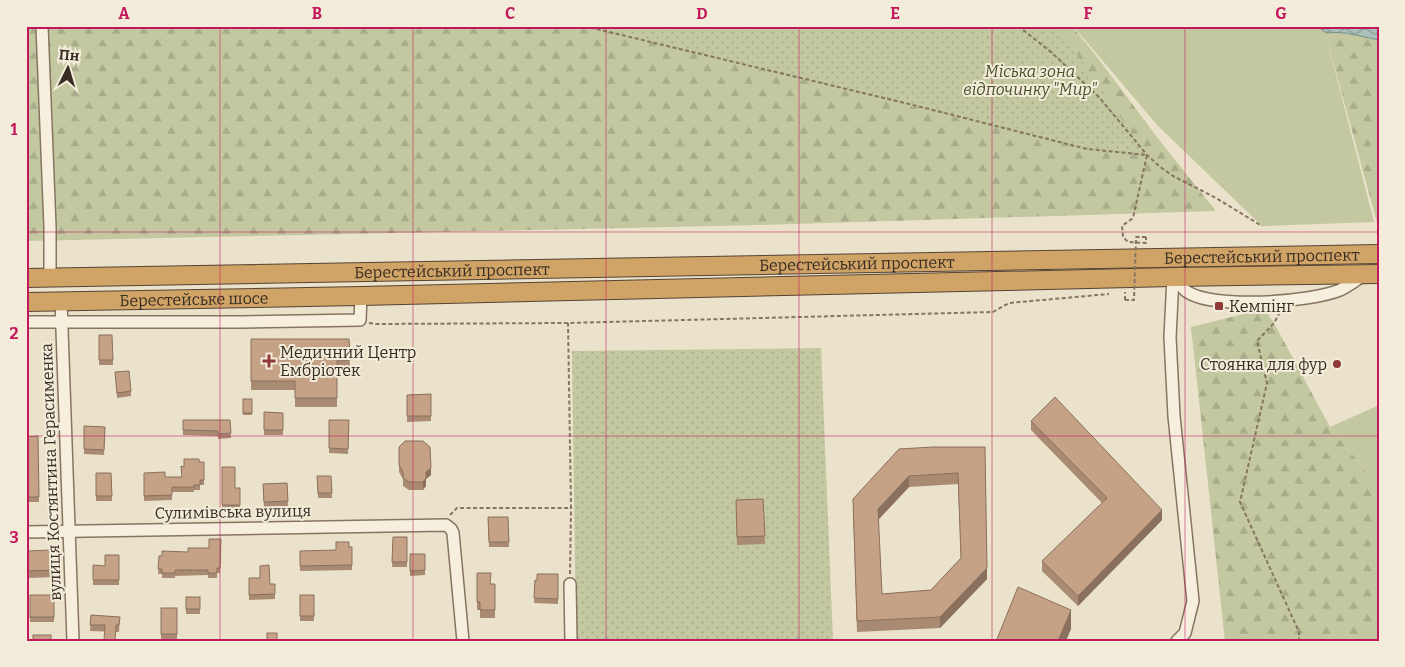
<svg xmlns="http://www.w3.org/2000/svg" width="1405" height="667" font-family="Bitter,serif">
<defs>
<pattern id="forest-firs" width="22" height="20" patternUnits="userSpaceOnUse" patternTransform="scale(1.25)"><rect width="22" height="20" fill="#c3c8a0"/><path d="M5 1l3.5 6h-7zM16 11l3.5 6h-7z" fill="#a8ac8a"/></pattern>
<pattern id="park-dots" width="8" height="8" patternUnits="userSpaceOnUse" patternTransform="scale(1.25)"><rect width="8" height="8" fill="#c3c8a0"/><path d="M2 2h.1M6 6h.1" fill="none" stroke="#a8ac8a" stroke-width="1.8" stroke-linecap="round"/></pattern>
<pattern id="water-waves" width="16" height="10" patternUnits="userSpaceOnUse" patternTransform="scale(1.25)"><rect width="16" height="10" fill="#abc0ba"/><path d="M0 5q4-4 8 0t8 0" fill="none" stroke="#8c9c97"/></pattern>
</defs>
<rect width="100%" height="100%" fill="#ebe2cb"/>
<g fill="#c3c8a0">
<polygon points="1073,26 1317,26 1325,32 1374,222 1262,226 1158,126"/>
<polygon points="1379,405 1379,487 1330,427"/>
</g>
<g fill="url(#forest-firs)">
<polygon points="26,26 1072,26 1097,57 1160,141 1216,211 761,225 26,241"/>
<polygon points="1325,32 1346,33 1379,40 1379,230"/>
<polygon points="1264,309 1274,323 1330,427 1379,487 1379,641 1225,641 1191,327"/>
</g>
<g fill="url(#park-dots)">
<polygon points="584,26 1057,26 1147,155 1087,149"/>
<polygon points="821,348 833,641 576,641 572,351"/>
</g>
<polygon fill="url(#water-waves)" stroke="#728e87" points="1317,26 1379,26 1379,40 1346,33 1325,32"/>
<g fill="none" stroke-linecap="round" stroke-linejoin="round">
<g stroke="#867561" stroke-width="14">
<g id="minor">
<polyline points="42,26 50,227 50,277"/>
<polyline points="1173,277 1170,337 1174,416 1193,601 1185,633 1177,641"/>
<path d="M1173,277C1177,281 1181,287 1186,291C1212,310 1311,302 1340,290C1348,286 1356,280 1363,276"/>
<polyline points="61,301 73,641"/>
<polyline points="26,322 241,322 360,320 361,296"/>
<polyline points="26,532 446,525 451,529 453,533 463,641"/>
<polyline points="570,584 571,641"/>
</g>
</g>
<g stroke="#554434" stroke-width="20">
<g id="highway">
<path id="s1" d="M26,278L1379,254"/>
<path id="s2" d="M26,302L361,296L1173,277L1379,274"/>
</g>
</g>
<g stroke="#867561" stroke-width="2" stroke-dasharray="4 2.5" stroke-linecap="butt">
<polyline points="584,26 909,104 1087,149 1147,155 1133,218 1122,226 1123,237 1128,242 1146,243 1146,237"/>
<polyline points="1018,26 1051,52 1099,97 1147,155 1159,166 1173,176 1216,198 1262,226"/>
<polyline points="1125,300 1125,292"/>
<polyline points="1280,312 1274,323 1257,341 1267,383 1240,502 1299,632 1299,641"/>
<polyline points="369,323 376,324 568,323 993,312 1009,303 1109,294"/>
<polyline points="450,515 457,508 571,508 568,323"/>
<polyline points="570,574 571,508"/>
</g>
<use href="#minor" stroke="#f6efde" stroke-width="11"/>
<use href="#highway" stroke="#d0a366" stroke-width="18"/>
<polyline stroke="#867561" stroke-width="2" stroke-dasharray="4 2.5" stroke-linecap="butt" points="1125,300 1134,300 1136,237 1146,237"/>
</g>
<g fill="#a98a72" fill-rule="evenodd">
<polygon points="99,335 113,360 113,365 99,365"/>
<polygon points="251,339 349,339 350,369 337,369 337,407 295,407 295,390 251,390"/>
<polygon points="115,372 131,391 131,396 117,398"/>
<polygon points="431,394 431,421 407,422 407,395"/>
<rect x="243" y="399" width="9" height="16"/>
<polygon points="264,412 283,413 283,435 264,435"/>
<polygon points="183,420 230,420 231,438 218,439 218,436 183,435"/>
<polygon points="329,420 349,420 348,454 329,453"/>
<polygon points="1031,421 1162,520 1078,606 1042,571 1042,561 1102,503 1031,430"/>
<polygon points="84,426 105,427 104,455 84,454"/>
<polygon points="38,436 39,502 26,502 26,437"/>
<polygon points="399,447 431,475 426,479 426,486 423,490 409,490 403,486 403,479 399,472"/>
<path d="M985,447L987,579L940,628L857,632L853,510L899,449ZM958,484L961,558L931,590L882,594L878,520L909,487Z"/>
<polygon points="199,462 204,462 204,485 200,485 200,490 194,490 194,492 172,492 172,500 144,501 144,473 165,477 182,477 184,467"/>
<polygon points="222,467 235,488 240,488 240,510 222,509"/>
<polygon points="96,473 111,473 112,501 96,501"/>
<polygon points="317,476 331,476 332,498 318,498"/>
<polygon points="287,483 288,506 264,507 263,484"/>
<polygon points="763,499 765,544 737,545 736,500"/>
<polygon points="488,517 508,517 509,547 489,547"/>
<polygon points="393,537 407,537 407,567 392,567"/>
<polygon points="221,539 220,573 217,573 217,578 208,578 208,575 175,576 175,578 162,578 162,574 158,574 159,556 188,552 209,548"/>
<polygon points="349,547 352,547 352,570 300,571 300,551 336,550"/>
<polygon points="410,554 425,554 425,575 410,576"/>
<polygon points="119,555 119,585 93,585 93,565 105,566"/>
<polygon points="56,556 57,577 26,578 26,558"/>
<polygon points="477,573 490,584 495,584 495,618 480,618 480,610 477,610"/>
<polygon points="558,574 558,604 534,603 535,580 537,581"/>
<polygon points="249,578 270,584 275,584 275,599 249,600"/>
<rect x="30" y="595" width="24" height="27"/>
<rect x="300" y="595" width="14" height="26"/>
<polygon points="186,597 200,609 200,614 186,614"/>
<rect x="161" y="608" width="16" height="31"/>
<polygon points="91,615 120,617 119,632 90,631"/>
</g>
<g fill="#8a715d">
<polygon points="431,468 431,475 426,479 426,486 423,490 423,482 426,472"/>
<polygon points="909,476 909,487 878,520 878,509"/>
<polygon points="1162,510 1162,520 1078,606 1078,596"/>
<polygon points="987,568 987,579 940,628 940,617"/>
<polygon points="1071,610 1071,629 1066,641 1058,641"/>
</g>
<g fill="#c5a185" stroke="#8a715d" fill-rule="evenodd">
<polygon points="99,335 112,335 113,360 99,360"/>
<polygon points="251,339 349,339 350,360 337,360 337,398 295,398 295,381 251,381"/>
<polygon points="129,371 131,391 117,393 115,372"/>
<polygon points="431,394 431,416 407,416 407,395"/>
<polygon points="1055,397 1162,510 1078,596 1042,561 1107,498 1031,421"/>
<rect x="243" y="399" width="9" height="14"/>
<polygon points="264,412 283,413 283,430 264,430"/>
<polygon points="183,420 230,420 231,433 218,434 218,431 183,430"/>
<polygon points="329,420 349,420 348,449 329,448"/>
<polygon points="84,426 105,427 104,450 84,449"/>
<polygon points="38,436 39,497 26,497 26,437"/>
<polygon points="405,441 423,441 430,447 431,468 426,472 426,478 423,482 409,482 403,478 403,472 399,465 399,447"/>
<path d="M933,447H985L987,568L940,617L857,621L853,499L899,449ZM958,473L961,558L931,590L882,594L878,509L909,476Z"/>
<polygon points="184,459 199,459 199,462 204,462 204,480 200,480 200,485 194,485 194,487 172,487 172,495 144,496 144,473 165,472 165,477 182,477 181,466 184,467"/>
<polygon points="222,467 235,467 235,488 240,488 240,505 222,505"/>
<polygon points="96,473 111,473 112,496 96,496"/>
<polygon points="317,476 331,476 332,493 318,493"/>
<polygon points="287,483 288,501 264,502 263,484"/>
<polygon points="763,499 765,536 737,537 736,500"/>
<polygon points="488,517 508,517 509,542 489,542"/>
<polygon points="393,537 407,537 407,562 392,562"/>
<polygon points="209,539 221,539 220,568 217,568 217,573 208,573 208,570 175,570 175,573 162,573 162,569 158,569 159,556 162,556 162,551 188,552 188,548 209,548"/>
<polygon points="336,542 349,542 349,547 352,547 352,565 300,566 300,551 336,550"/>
<polygon points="51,550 51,557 56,556 57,570 26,571 26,558 28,558 28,551"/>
<polygon points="410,554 425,554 425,570 410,571"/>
<polygon points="105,555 119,555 119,580 93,580 93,565 105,566"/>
<polygon points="269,565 270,584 275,584 275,594 249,595 249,578 260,578 260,566"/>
<polygon points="477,573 491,573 490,584 495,584 495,610 480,610 480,602 477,602"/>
<polygon points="537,574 558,574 558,599 534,598 535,580 537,581"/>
<polygon points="1018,587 1071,610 1058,641 1001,641 997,639"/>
<rect x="30" y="595" width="24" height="22"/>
<rect x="300" y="595" width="14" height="21"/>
<rect x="186" y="597" width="14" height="12"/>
<rect x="161" y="608" width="16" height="26"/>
<polygon points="91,615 120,617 119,625 116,625 115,641 104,641 105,625 90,625"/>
<rect x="267" y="633" width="10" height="8"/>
<rect x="33" y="635" width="18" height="6"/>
</g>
<path fill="none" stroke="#c2185b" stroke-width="1" stroke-opacity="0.55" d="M220,26V641M413,26V641M606,26V641M799,26V641M992,26V641M1185,26V641M26,232H1379M26,436H1379"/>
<g fill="#8f3837" stroke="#f3ecda" stroke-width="2">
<rect x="1214" y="301" width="10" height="10" rx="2.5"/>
<path d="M266.5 353.5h5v5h5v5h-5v5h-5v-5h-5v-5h5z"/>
<circle cx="1337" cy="364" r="5"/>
</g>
<g text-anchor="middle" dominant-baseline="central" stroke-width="4" stroke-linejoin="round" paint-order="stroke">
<g font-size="16" font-style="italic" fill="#48522b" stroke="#f3ecda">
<text x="1030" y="71">Міська зона<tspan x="1030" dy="18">відпочинку "Мир"</tspan></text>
</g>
<g font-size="16" fill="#382d23" stroke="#f3ecda">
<text stroke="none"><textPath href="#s1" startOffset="1236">Берестейський проспект</textPath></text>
<text stroke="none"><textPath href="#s1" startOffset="831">Берестейський проспект</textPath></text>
<text stroke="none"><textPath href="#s1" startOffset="426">Берестейський проспект</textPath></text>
<text stroke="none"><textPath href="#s2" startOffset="168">Берестейське шосе</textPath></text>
<text transform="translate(51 472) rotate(-92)">вулиця Костянтина Герасименка</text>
<text transform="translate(233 512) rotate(-1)">Сулимівська вулиця</text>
</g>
<g font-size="16" fill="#382d23" stroke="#f3ecda" text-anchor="start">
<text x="1229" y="306">Кемпінг</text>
<text x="280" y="352">Медичний Центр<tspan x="280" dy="18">Ембріотек</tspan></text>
<text x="1327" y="364" text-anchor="end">Стоянка для фур</text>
</g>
</g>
<rect width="1405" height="667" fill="none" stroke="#f3ecda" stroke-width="55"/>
<g transform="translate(68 68) rotate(5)" stroke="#f3ecda" stroke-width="4" paint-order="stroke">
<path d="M0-4L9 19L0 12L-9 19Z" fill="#382d23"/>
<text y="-8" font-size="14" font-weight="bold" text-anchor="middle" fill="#382d23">Пн</text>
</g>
<rect x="28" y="28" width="1350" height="612" fill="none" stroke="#c2185b" stroke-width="2"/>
<g font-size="16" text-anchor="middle" font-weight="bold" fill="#c2185b">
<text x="124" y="19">A</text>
<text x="317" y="19">B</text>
<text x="510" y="19">C</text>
<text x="702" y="19">D</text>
<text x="895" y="19">E</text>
<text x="1088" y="19">F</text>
<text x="1281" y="19">G</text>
<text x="14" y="135">1</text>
<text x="14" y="339">2</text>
<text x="14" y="543">3</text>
</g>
</svg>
